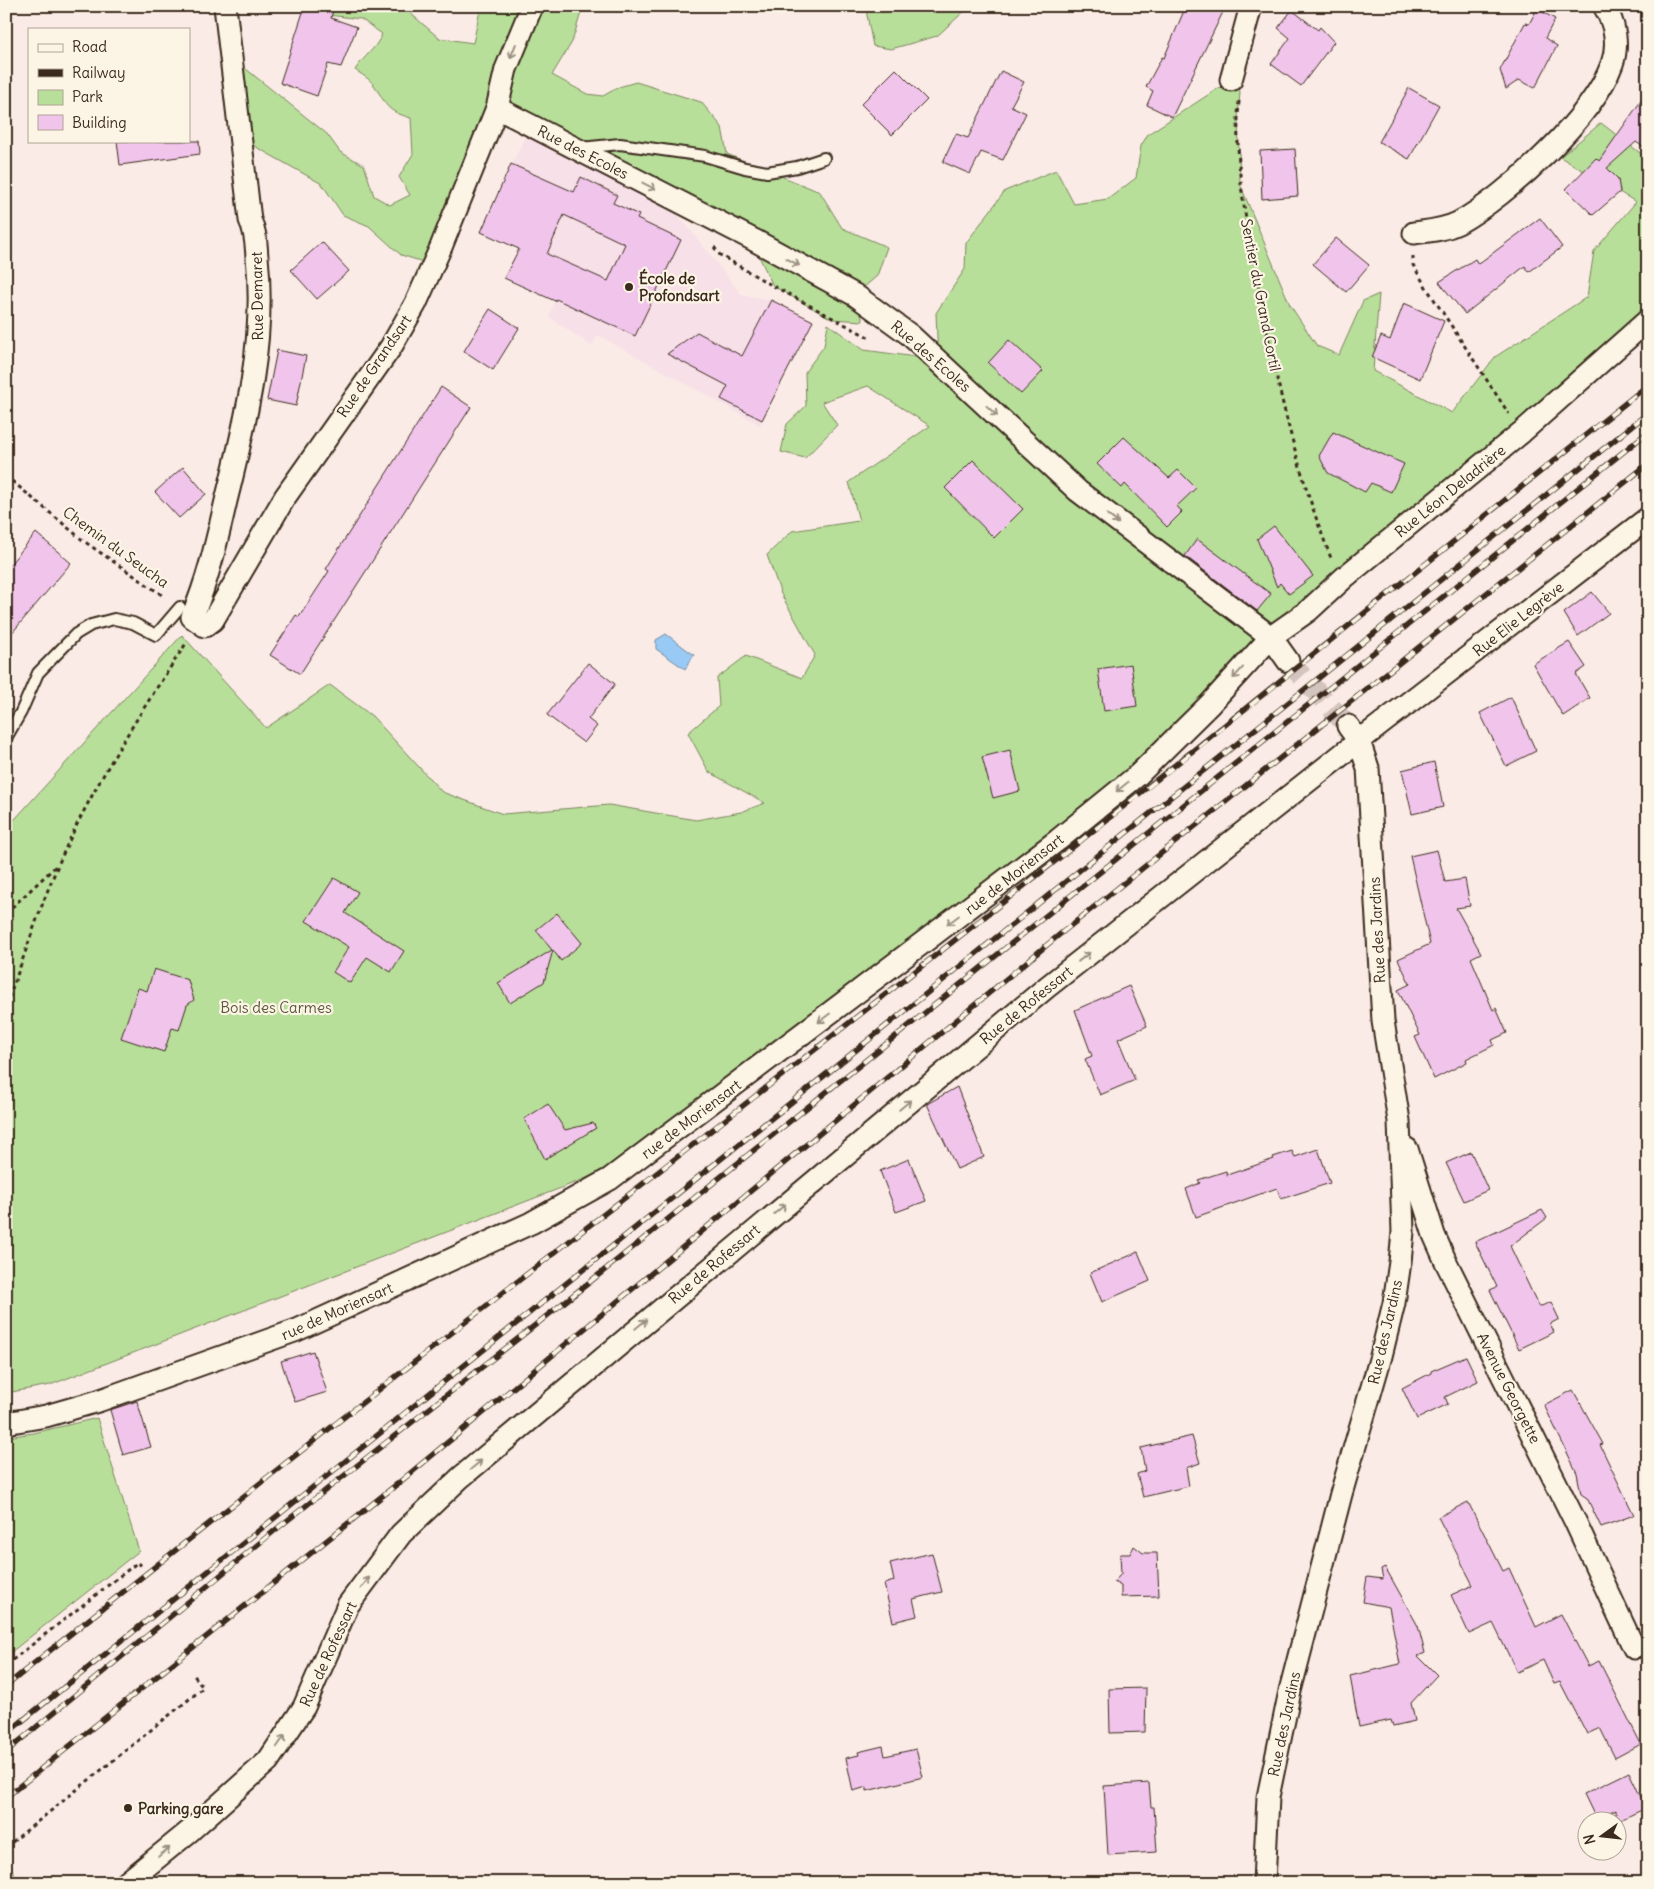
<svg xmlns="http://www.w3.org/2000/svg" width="1654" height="1889" font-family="Delius,sans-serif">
<rect width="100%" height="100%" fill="#faebe6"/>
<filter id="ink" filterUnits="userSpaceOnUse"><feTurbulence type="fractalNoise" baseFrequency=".02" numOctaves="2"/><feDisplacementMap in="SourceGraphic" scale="10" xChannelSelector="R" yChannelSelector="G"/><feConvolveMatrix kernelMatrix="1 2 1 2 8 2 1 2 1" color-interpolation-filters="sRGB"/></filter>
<g filter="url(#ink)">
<polygon fill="#f7e0e8" points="526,135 674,210 742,295 771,300 813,321 760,425 598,335 592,346 549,317 555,301 504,278 519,249 481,232"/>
<g fill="#b8df9a" stroke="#7a845c">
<path d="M295,6H402L439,38L473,43L481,6H583L572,42L552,75L587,94L603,96L619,87L636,82L701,102L722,127L727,154L820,192L842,228L887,247L877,276L855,295L863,321L832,319L773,286L757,252L497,109L433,265L401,255L369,226L343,215L322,184L240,138L231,57L327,134L340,152L364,165L374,196L390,205L410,195L399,177L413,154L411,118C384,110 388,106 374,85C370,79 361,74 355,70C364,56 376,49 382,34L361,19L303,12Z"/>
<polygon points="868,6 970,6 937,36 891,49 873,46 866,10"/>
<polygon points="1231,80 1240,92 1238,118 1240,184 1290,305 1317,346 1339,355 1363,301 1379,294 1373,371 1452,413 1495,357 1587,297 1594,251 1636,202 1560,157 1601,123 1648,159 1648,332 1109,790 618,1166 50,1385 6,1393 6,829 182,635 266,728 330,685 372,716 442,792 503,814 609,805 696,820 741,812 765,803 709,772 688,733 719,706 717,678 746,656 802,678 815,655 781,594 767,555 792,531 859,521 849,482 930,426 868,386 822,402 837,425 805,458 781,452 787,424 806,406 805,372 824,346 828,324 864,350 938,360 936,313 965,269 966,243 1005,191 1056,170 1074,204 1108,199 1136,178 1141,146 1148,134"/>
<polygon points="97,1418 139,1551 6,1656 6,1437 34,1433"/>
</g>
<polygon fill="#98caf5" stroke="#738a9f" points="666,634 694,655 685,669 656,649 656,640"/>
<g fill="#f1c5eb" stroke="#3b2a1e" fill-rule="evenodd">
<polygon points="305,6 334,6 331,18 357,27 341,67 328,64 317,96 280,83"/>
<polygon points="1186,6 1210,6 1223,12 1172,117 1147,105 1153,91 1146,87 1162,57 1164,58"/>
<polygon points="1537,9 1555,19 1545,38 1557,46 1535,88 1519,80 1506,89 1500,70 1525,23 1529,24"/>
<polygon points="1292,10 1318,30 1320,27 1334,42 1301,86 1271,64 1290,38 1278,28"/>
<polygon points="896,69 927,100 892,135 861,104"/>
<polygon points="1001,71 1024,82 1011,106 1026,113 1003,160 981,152 970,174 943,162 956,134 968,138"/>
<polygon points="1409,88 1439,105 1409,159 1379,142"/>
<polygon points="1648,91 1648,150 1636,142 1607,168 1618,179 1620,192 1593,215 1566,189 1596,158 1599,161"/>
<polygon points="117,141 199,141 200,154 120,165"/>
<polygon points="1295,149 1298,196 1262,199 1260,151"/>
<path d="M511,164L574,192L581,177L617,195L613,203L639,215L637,219L681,240L635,336L556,299L555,301L504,278L519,249L481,232ZM564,215L625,244L608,281L547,254Z"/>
<polygon points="1540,218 1562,247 1529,272 1525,266 1465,314 1439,282 1475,259 1478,264"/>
<polygon points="1336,238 1369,265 1346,292 1313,264"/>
<polygon points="322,242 349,271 317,299 291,270"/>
<polygon points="771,300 813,321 762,420 721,399 728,386 667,354 697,332 742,356"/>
<polygon points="1404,303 1444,321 1420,379 1372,357 1381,336 1390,340"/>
<polygon points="490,309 519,328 493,370 464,351"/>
<polygon points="1009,340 1043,371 1021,394 988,363"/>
<polygon points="277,350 306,356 296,406 267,400"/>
<polygon points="441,387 471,407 300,674 270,655 296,615 299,617 329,571 326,569"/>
<polygon points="1333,432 1404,464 1391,492 1371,483 1365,492 1328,473 1319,456"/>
<polygon points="1124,437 1169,478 1178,470 1196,488 1177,506 1182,512 1167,527 1125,484 1122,488 1097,464"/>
<polygon points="973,460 1023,509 994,538 945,488"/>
<polygon points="183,467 206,494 179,518 155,492"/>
<polygon points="1274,526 1313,576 1289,594 1280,583 1277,587 1257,539"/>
<polygon points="36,533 71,563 6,640 6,569"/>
<polygon points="1197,539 1271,594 1257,611 1185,556"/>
<polygon points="1592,592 1609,613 1578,636 1564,613"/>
<polygon points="1569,642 1586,667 1576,674 1590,698 1563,716 1533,664"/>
<polygon points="588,663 615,684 588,719 597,726 584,743 547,715"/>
<polygon points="1131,664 1137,706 1104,711 1098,669"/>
<polygon points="1511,697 1536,751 1506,766 1480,713"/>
<polygon points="1010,750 1020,791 993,798 982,757"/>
<polygon points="1434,762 1443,807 1412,814 1402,770"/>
<polygon points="1437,850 1445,882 1465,879 1470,906 1456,908 1481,953 1471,958 1493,1010 1496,1008 1507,1033 1492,1040 1494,1045 1466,1059 1467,1062 1434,1079 1415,1037 1420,1035 1398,990 1410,984 1398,959 1430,944 1410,856"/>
<polygon points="334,878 358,892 345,913 404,951 391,972 367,957 350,983 333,972 349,947 306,921"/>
<polygon points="557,913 582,943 561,961 553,950 544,982 510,1003 498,983 552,950 536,930"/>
<polygon points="154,969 188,980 194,1000 187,1005 179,1030 172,1028 164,1052 121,1038 138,988 147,991"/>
<polygon points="1129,986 1147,1026 1118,1039 1135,1080 1100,1095 1085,1059 1092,1056 1075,1010"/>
<polygon points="957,1087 984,1157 957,1169 927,1104"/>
<polygon points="548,1104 565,1130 593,1123 596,1128 545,1159 524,1119"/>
<polygon points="1318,1149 1330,1183 1281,1199 1277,1188 1196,1217 1186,1189 1200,1183 1198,1180 1226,1171 1227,1175 1274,1159 1273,1157 1292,1151 1295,1157"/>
<polygon points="1471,1152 1488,1190 1464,1201 1446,1163"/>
<polygon points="909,1159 926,1201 896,1212 880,1171"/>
<polygon points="1542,1210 1547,1218 1510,1246 1539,1307 1551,1302 1559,1319 1550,1324 1554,1332 1519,1349 1490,1290 1497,1287 1475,1242"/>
<polygon points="1138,1252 1150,1281 1102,1302 1090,1273"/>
<polygon points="313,1351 327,1392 295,1402 281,1361"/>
<polygon points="1466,1356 1478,1381 1445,1397 1448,1404 1417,1419 1402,1388 1431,1373 1431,1371"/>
<polygon points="1573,1390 1603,1444 1600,1445 1634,1515 1601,1527 1587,1498 1581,1494 1577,1473 1544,1405"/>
<polygon points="137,1401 151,1447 123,1455 110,1410"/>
<polygon points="1192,1436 1200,1463 1186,1468 1189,1486 1143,1497 1137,1474 1145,1471 1141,1448"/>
<polygon points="1468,1502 1503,1571 1509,1568 1536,1627 1561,1614 1588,1666 1599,1661 1641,1744 1615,1758 1600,1728 1587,1734 1560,1682 1554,1684 1543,1660 1517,1672 1493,1623 1469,1634 1451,1595 1473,1585 1438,1517"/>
<polygon points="1134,1546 1143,1553 1157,1553 1159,1596 1121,1597 1121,1586 1114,1582 1121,1574 1120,1554 1130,1554"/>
<polygon points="932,1553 942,1592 913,1599 917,1616 893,1622 884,1584 894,1581 890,1563"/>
<polygon points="1385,1567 1418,1626 1425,1653 1418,1656 1437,1675 1411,1703 1415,1721 1393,1726 1391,1720 1359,1727 1350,1676 1400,1664 1389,1607 1363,1602 1367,1577 1383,1579 1381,1569"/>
<polygon points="1146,1688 1145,1732 1110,1733 1109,1689"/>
<polygon points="883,1746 885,1756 916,1749 923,1777 867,1791 867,1787 853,1791 846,1758 859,1755 858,1752"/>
<polygon points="1629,1772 1646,1808 1616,1822 1616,1809 1596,1819 1584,1794"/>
<polygon points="1149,1783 1151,1807 1154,1807 1157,1852 1108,1855 1104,1786"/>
</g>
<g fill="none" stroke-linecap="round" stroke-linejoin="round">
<polyline stroke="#d4c4be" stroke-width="21" stroke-dasharray="21 11" stroke-linecap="butt" points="1288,661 1348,726"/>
<g stroke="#3b2a1e" stroke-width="14">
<g id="lane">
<polyline points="581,148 620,144 705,156 745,168 767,172 797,167 824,158"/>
<polyline points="6,738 21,712 38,673 76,634 91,625 114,619 133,623 156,635 180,607"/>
</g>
</g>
<g stroke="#3b2a1e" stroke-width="25">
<g id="street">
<path d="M225,6L250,220C256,232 256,244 257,257C266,339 246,421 226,501C217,540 208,580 192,617L205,626L213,620L285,497L391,347L416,303L441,247L497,108L506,69L532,6"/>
<polyline points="1231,80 1251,6"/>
<polyline points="497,108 754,240 855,295 910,335 1078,491 1271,637 1288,661"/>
<path d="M1414,233C1429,231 1444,230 1458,223C1507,196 1593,117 1612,64C1619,45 1615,23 1604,6"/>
<polyline points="1407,1149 1434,1235 1446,1262 1575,1521 1634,1648"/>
<polyline points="6,1423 46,1416 98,1401 297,1330 531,1223 610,1179 929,938 1058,840 1138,775 1210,704 1271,637 1308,611 1346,576 1522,432 1648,320"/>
<polyline points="126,1883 191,1830 268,1761 304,1707 348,1605 401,1534 460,1478 1047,987 1359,741 1648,518"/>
<polyline points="1264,1883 1268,1797 1290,1691 1341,1494 1381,1356 1394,1303 1400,1262 1403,1232 1399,1121 1383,1021 1368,768 1359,741 1348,726"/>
</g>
</g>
<g stroke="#3b2a1e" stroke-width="3" stroke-dasharray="4 4" stroke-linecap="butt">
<path d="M1239,101C1234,160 1245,216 1256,273C1273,369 1295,467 1331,558"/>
<polyline points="714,247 720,255 766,282 870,338"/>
<polyline points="1413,256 1413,265 1426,287 1509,414"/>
<polyline points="6,476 85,542 165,597"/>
<polyline points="6,913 58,864"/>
<path d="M6,1005C24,958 39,909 59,863C93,785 140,713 187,642"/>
<polyline points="6,1665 138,1562 143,1568"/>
<polyline points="6,1847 203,1688 193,1674"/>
<polyline points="6,1865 21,1883"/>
</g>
<use href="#lane" stroke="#fcf5e5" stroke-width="10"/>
<use href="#street" stroke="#fcf5e5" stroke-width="21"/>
<g stroke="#3b2a1e" stroke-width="5.5">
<g id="rail">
<path d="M6,1686C350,1408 702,1140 1049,866C1250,707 1448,545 1648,385"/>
<polyline points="6,1734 1648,413"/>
<polyline points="6,1752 279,1527 586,1285 1648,432"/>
<polyline points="6,1797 401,1481 1059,935 1648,464"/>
</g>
</g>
<use href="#rail" stroke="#fcf5e5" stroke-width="4" stroke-dasharray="11" stroke-linecap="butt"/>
</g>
<defs><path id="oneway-shaft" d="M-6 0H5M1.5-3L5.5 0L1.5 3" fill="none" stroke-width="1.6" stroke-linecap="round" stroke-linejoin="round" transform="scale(1.25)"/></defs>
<g stroke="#9c9082">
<use href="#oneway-shaft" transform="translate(513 51) rotate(112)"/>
<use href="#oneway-shaft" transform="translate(649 186) rotate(27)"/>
<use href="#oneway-shaft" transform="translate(793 262) rotate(29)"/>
<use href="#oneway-shaft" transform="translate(992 411) rotate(43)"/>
<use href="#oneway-shaft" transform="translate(1113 519) rotate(38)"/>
<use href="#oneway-shaft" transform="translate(1238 673) rotate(132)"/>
<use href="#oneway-shaft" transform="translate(1122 787) rotate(141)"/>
<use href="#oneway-shaft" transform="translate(953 920) rotate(143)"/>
<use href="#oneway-shaft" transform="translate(1084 957) rotate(-38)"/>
<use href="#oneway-shaft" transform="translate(824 1018) rotate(143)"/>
<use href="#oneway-shaft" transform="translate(905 1105) rotate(-40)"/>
<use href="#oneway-shaft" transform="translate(780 1209) rotate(-40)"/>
<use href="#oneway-shaft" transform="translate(641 1324) rotate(-40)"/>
<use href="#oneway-shaft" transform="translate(476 1465) rotate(-40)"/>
<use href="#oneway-shaft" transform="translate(365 1583) rotate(-53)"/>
<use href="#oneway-shaft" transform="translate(281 1741) rotate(-56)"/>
<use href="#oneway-shaft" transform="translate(164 1852) rotate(-39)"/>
</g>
</g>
<g fill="#3b2a1e" stroke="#fcf5e5" stroke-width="2">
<circle cx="629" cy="287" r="5"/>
<circle cx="128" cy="1808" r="5"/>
</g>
<g text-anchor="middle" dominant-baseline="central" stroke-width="4.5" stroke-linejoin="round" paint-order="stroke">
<g font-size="15" fill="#3b2a1e" stroke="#fcf5e5">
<text transform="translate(583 152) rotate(27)">Rue des Ecoles</text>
<text transform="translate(1261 295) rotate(79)">Sentier du Grand Cortil</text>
<text transform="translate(257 296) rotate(-91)">Rue Demaret</text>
<text transform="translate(931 356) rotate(41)">Rue des Ecoles</text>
<text transform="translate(374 366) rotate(-56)">Rue de Grandsart</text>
<text transform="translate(1450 491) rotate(-39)">Rue Léon Deladrière</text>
<text transform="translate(116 547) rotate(36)">Chemin du Seucha</text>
<text transform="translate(1518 619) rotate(-38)">Rue Elie Legrève</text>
<text transform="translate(1014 874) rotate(-38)">rue de Moriensart</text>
<text transform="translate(1377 930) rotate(-93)">Rue des Jardins</text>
<text transform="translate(1026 1005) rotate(-39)">Rue de Rofessart</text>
<text transform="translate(691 1119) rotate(-37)">rue de Moriensart</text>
<text transform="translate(714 1264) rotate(-40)">Rue de Rofessart</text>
<text transform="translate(337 1311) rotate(-24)">rue de Moriensart</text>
<text transform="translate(1385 1332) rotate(-77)">Rue des Jardins</text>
<text transform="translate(1509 1388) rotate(63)">Avenue Georgette</text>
<text transform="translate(328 1654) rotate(-65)">Rue de Rofessart</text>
<text transform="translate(1284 1724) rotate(-78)">Rue des Jardins</text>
</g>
<g font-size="15" font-weight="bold" fill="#3b2a1e" stroke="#fcf5e5" text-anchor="start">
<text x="639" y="278">École de<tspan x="639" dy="17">Profondsart</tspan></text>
<text x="138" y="1808">Parking gare</text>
</g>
<g font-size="15" fill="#5a573d" stroke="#fcf5e5">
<text x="276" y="1007">Bois des Carmes</text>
</g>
</g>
<rect width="1654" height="1889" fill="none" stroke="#fcf5e5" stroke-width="25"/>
<rect x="12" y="12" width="1629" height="1864" fill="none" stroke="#3b2a1e" stroke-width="2" filter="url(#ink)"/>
<rect x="28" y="28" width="162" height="115" fill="#fcf5e5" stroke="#afa495"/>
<rect x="38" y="44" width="25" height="8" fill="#fcf5e5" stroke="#afa495"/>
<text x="72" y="52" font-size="15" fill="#3b2a1e">Road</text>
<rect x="38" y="69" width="25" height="8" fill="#3b2a1e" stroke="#afa495"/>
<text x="72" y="78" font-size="15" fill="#3b2a1e">Railway</text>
<rect x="38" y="90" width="25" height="15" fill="#b8df9a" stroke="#afa495"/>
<text x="72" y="102" font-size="15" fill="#3b2a1e">Park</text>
<rect x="38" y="115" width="25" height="15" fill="#f1c5eb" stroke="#afa495"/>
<text x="72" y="128" font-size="15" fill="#3b2a1e">Building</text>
<g transform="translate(1602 1836) rotate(255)"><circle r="24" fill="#fcf5e5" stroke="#afa495"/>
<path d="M0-4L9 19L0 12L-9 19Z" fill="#3b2a1e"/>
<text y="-8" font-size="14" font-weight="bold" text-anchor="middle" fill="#3b2a1e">N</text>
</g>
</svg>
